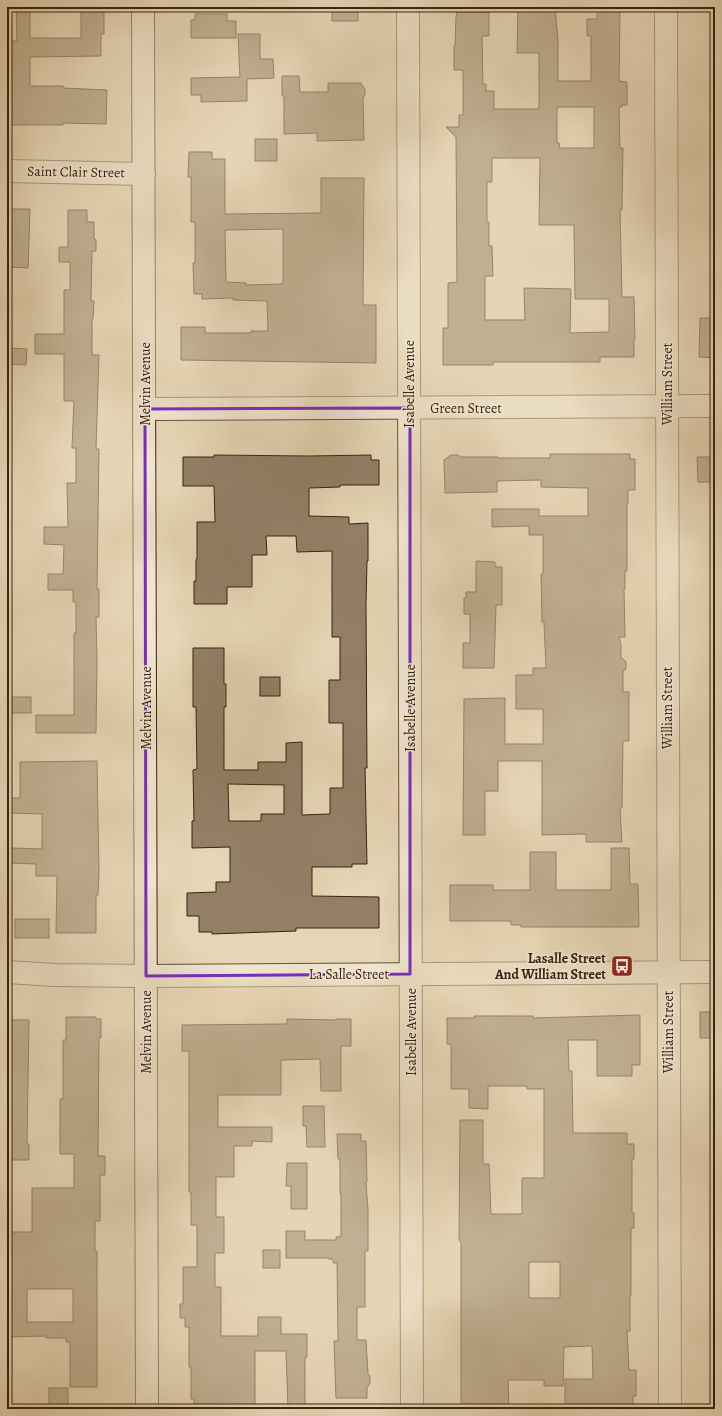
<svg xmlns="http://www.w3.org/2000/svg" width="722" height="1416" font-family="Alegreya,serif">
<rect width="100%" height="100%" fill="#e6d6b5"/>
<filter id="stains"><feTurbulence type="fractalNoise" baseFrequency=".005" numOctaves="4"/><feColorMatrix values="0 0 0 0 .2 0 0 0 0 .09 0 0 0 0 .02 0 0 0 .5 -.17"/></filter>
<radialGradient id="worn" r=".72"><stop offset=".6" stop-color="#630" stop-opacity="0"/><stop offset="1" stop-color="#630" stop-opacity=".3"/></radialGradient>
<g fill="#938067" stroke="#3a2212" fill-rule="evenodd">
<polygon points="16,7 30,7 30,38 81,38 81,9 104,9 104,34 101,34 101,56 30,57 30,86 63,86 63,88 107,90 106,124 63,123 63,125 7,125 7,86 11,86 10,41 17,41"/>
<rect x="332" y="7" width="26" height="14"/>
<path d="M518,7H555L558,40V81H591V36H587V19H597V11H620L619,81L627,82V105H622V107H619L620,148H623L622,210H620L622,297H634L635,340H634V357H600V362H493V365H443V328H448V283L457,282L456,137L446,127H459V115H463V70H454V46H455L456,16L457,12H489V36H482L483,84H486V91H494V109H539V53H517ZM557,107H594V148H560L559,143H557ZM492,158H540L539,225H574L575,299H609V332L570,333L571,289L524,288L525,320H485V276H493L492,246H489V222H487V182H492Z"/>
<polygon points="195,14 227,14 227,21 236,21 236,38 191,38 191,20 195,20"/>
<polygon points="238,34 260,34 260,59 273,59 274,78 247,79 247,101 201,102 201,95 191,95 191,78 240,77"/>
<polygon points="282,76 299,76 300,92 328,92 328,83 361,83 365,90 365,95 363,98 364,140 317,141 317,133 284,134 284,96 282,96"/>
<rect x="255" y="139" width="22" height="22"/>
<path d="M189,152H212V159H225V214L321,213V178H364L363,305H376V363L181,360V327H205V333H251V331H268L267,301L233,300V298L202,299V294H194L193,263H195V222H191V177H188ZM283,229V284L246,285V283L226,282L225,230Z"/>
<polygon points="7,209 30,209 28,268 9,267 9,226 7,226"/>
<polygon points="68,210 87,210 87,222 94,222 94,238 96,240 96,251 92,251 91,301 94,301 93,319 92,319 92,355 99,355 96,449 99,449 97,589 99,589 99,617 96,617 97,663 96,733 36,733 36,715 74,715 74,633 76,633 76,602 73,602 73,590 48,590 48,574 63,574 64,545 44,544 44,527 68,527 67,483 76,483 76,448 72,448 74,401 64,401 64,354 35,354 35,334 64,334 64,290 70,290 70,262 59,262 59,247 68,247"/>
<polygon points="700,318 715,318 715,358 699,357"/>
<polygon points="7,348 27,349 26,365 7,364"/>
<polygon points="550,454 630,454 630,459 635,459 635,490 628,490 628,503 627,503 627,571 625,571 625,589 624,589 625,637 619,637 621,645 621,657 626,662 626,669 623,671 623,692 629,692 629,741 623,741 622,808 620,808 622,842 586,842 586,834 542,835 542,761 498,761 498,791 485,791 485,835 463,835 464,699 505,698 505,744 543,744 543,709 516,709 516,675 533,675 533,668 546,668 544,622 542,622 541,574 543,574 543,535 529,535 529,526 492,527 492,509 539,509 539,516 588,516 588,488 541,487 541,480 497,481 497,492 445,493 444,460 451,455 458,455 461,457 498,457 498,458 550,458"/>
<path d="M214,455L309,456L371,455V460H379V485H340V487L309,488V516L349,517V524L368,523V561H367L366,604L367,768H365L367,864H352V867H312V896L379,897V928H296V931L212,934V932H199V916H187V893L216,892V882H230V847L192,848V821H194L193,770L197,769L196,707H193V648H224V684H226V707H224V770H258V762H286V743L302,742V815L330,814V788H343V723H329V680H340V637H332V551L297,552L296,536H266L267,555H252V587H227V604H194V581H196V560L197,558V522H215L214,486H183V457H214ZM228,784L284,785V814H261V821H229Z"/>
<polygon points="697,457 715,457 715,482 698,482"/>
<polygon points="476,561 495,562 495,567 502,567 502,605 496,605 494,668 463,668 463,643 470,643 470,614 464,614 464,598 466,598 466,592 476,592"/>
<rect x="260" y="677" width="20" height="19"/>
<rect x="12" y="697" width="19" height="16"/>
<polygon points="97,761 99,872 98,895 96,895 96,933 56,933 57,876 36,876 36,864 11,863 11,848 42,849 42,814 7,813 8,798 20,798 20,762"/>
<polygon points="611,848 629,848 630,884 638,884 639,927 521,927 521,925 511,925 511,921 450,921 450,885 493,885 493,890 530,890 530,852 556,852 556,890 611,890"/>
<rect x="15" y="919" width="34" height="19"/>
<rect x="700" y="1012" width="15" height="26"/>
<path d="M640,1015V1065H632V1076H597V1040H568L569,1071H572L573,1133H627V1144H634V1159H632V1213H634V1228H631V1295H630V1331H627L629,1370H636V1396H633V1409H565V1379H593L592,1346L564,1347L563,1386H544V1380H508L509,1409H461V1242L459,1240L460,1120H483V1164H489L491,1214H522V1178H544V1089H527V1086H488V1109L469,1108V1089H451V1044H447V1018H474V1016H533V1018ZM529,1262H560V1298H529Z"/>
<path d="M66,1017H96V1019H101V1038H99L98,1156H105V1175H100V1221H95V1251H97V1387H70V1342H66V1338H46V1336L8,1337L9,1232H32V1188H74V1154H60V1099H63V1040H66ZM27,1289H73V1322H27Z"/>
<polygon points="287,1019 336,1020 336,1019 351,1019 351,1046 341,1046 341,1091 321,1091 320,1059 281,1060 281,1095 218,1095 218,1127 272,1127 272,1142 252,1141 252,1146 234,1146 234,1177 216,1177 216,1217 224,1217 224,1253 215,1253 215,1287 221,1287 221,1336 258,1336 258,1317 281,1317 281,1334 307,1334 307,1357 305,1357 305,1409 288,1409 286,1351 255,1351 255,1409 194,1409 194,1399 191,1399 191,1367 189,1367 189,1327 185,1327 185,1318 180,1318 180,1304 183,1304 183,1267 197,1267 197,1225 191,1225 191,1192 189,1192 189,1051 182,1051 182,1025 287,1024"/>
<polygon points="10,1020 29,1020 27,1144 29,1144 29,1160 10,1160 11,1075 7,1075 7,1055 10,1055"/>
<polygon points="303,1106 324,1106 325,1147 307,1147 306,1126 303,1126"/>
<polygon points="337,1134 361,1134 361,1141 366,1141 367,1182 366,1182 368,1210 368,1251 365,1251 365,1307 357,1307 357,1340 366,1340 368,1374 370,1376 370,1383 367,1388 367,1398 336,1398 334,1341 338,1341 337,1263 333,1263 333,1259 329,1259 329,1258 286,1258 286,1231 305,1231 305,1240 336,1240 336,1237 341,1237 341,1194 340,1194 340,1159 338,1159"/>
<polygon points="287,1163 307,1163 307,1209 291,1209 291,1186 286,1186"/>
<rect x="263" y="1250" width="17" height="18"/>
<rect x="49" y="1388" width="19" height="18"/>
</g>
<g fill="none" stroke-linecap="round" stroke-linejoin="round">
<g stroke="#654f3b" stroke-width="24">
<g id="street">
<polyline points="408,7 412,1409"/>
<polyline points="666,7 670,1409"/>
<polyline points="7,171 144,174"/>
<polyline points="145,409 715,406"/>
<polyline points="7,972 55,975 146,976 715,972"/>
</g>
</g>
<g stroke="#3a2212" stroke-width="24">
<polyline id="secondary" points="143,7 147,1409"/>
</g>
<use href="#street" stroke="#efe4cf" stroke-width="22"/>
<use href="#secondary" stroke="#efe4cf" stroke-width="22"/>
</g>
<path d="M0 0H722V1416H0ZM410,408V974L146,976L145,409Z" fill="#e6d6b5" fill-opacity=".55" fill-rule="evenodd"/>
<path fill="none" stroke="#7b2cbf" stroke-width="3" stroke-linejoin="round" d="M410,408V974L146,976L145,409Z"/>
<defs>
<g id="bus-square" transform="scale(1.15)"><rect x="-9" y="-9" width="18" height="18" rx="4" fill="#8f2418" stroke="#efe4cf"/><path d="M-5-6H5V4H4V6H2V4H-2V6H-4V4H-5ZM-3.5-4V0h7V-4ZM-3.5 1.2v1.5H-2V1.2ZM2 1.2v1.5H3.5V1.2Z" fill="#fff"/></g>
</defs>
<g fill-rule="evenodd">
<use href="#bus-square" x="622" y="966"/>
</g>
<g text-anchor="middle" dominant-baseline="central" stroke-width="3" stroke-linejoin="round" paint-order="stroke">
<g font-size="14" fill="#3a2212" stroke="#efe4cf">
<text transform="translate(76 172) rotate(1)">Saint Clair Street</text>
<text transform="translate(145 384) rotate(-90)">Melvin Avenue</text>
<text transform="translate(409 384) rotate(-90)">Isabelle Avenue</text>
<text transform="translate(667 384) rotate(-90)">William Street</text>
<text x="466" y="408">Green Street</text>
<text transform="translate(146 708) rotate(-90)">Melvin Avenue</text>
<text transform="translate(410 708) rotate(-90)">Isabelle Avenue</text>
<text transform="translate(667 708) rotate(-90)">William Street</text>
<text x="349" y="974">La Salle Street</text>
<text transform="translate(146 1032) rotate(-90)">Melvin Avenue</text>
<text transform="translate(411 1032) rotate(-90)">Isabelle Avenue</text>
<text transform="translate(668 1032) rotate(-90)">William Street</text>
</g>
<g font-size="14" font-weight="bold" fill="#3a2212" stroke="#efe4cf" text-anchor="end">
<text x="606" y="958">Lasalle Street<tspan x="606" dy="16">And William Street</tspan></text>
</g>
</g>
<rect width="722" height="1416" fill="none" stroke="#e6d6b5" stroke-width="24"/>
<rect x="8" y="8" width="706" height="1400" fill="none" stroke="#3a2212" stroke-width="2"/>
<rect x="12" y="12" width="698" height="1392" fill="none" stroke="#3a2212"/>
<rect width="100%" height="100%" filter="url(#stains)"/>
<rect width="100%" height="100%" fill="url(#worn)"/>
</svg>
